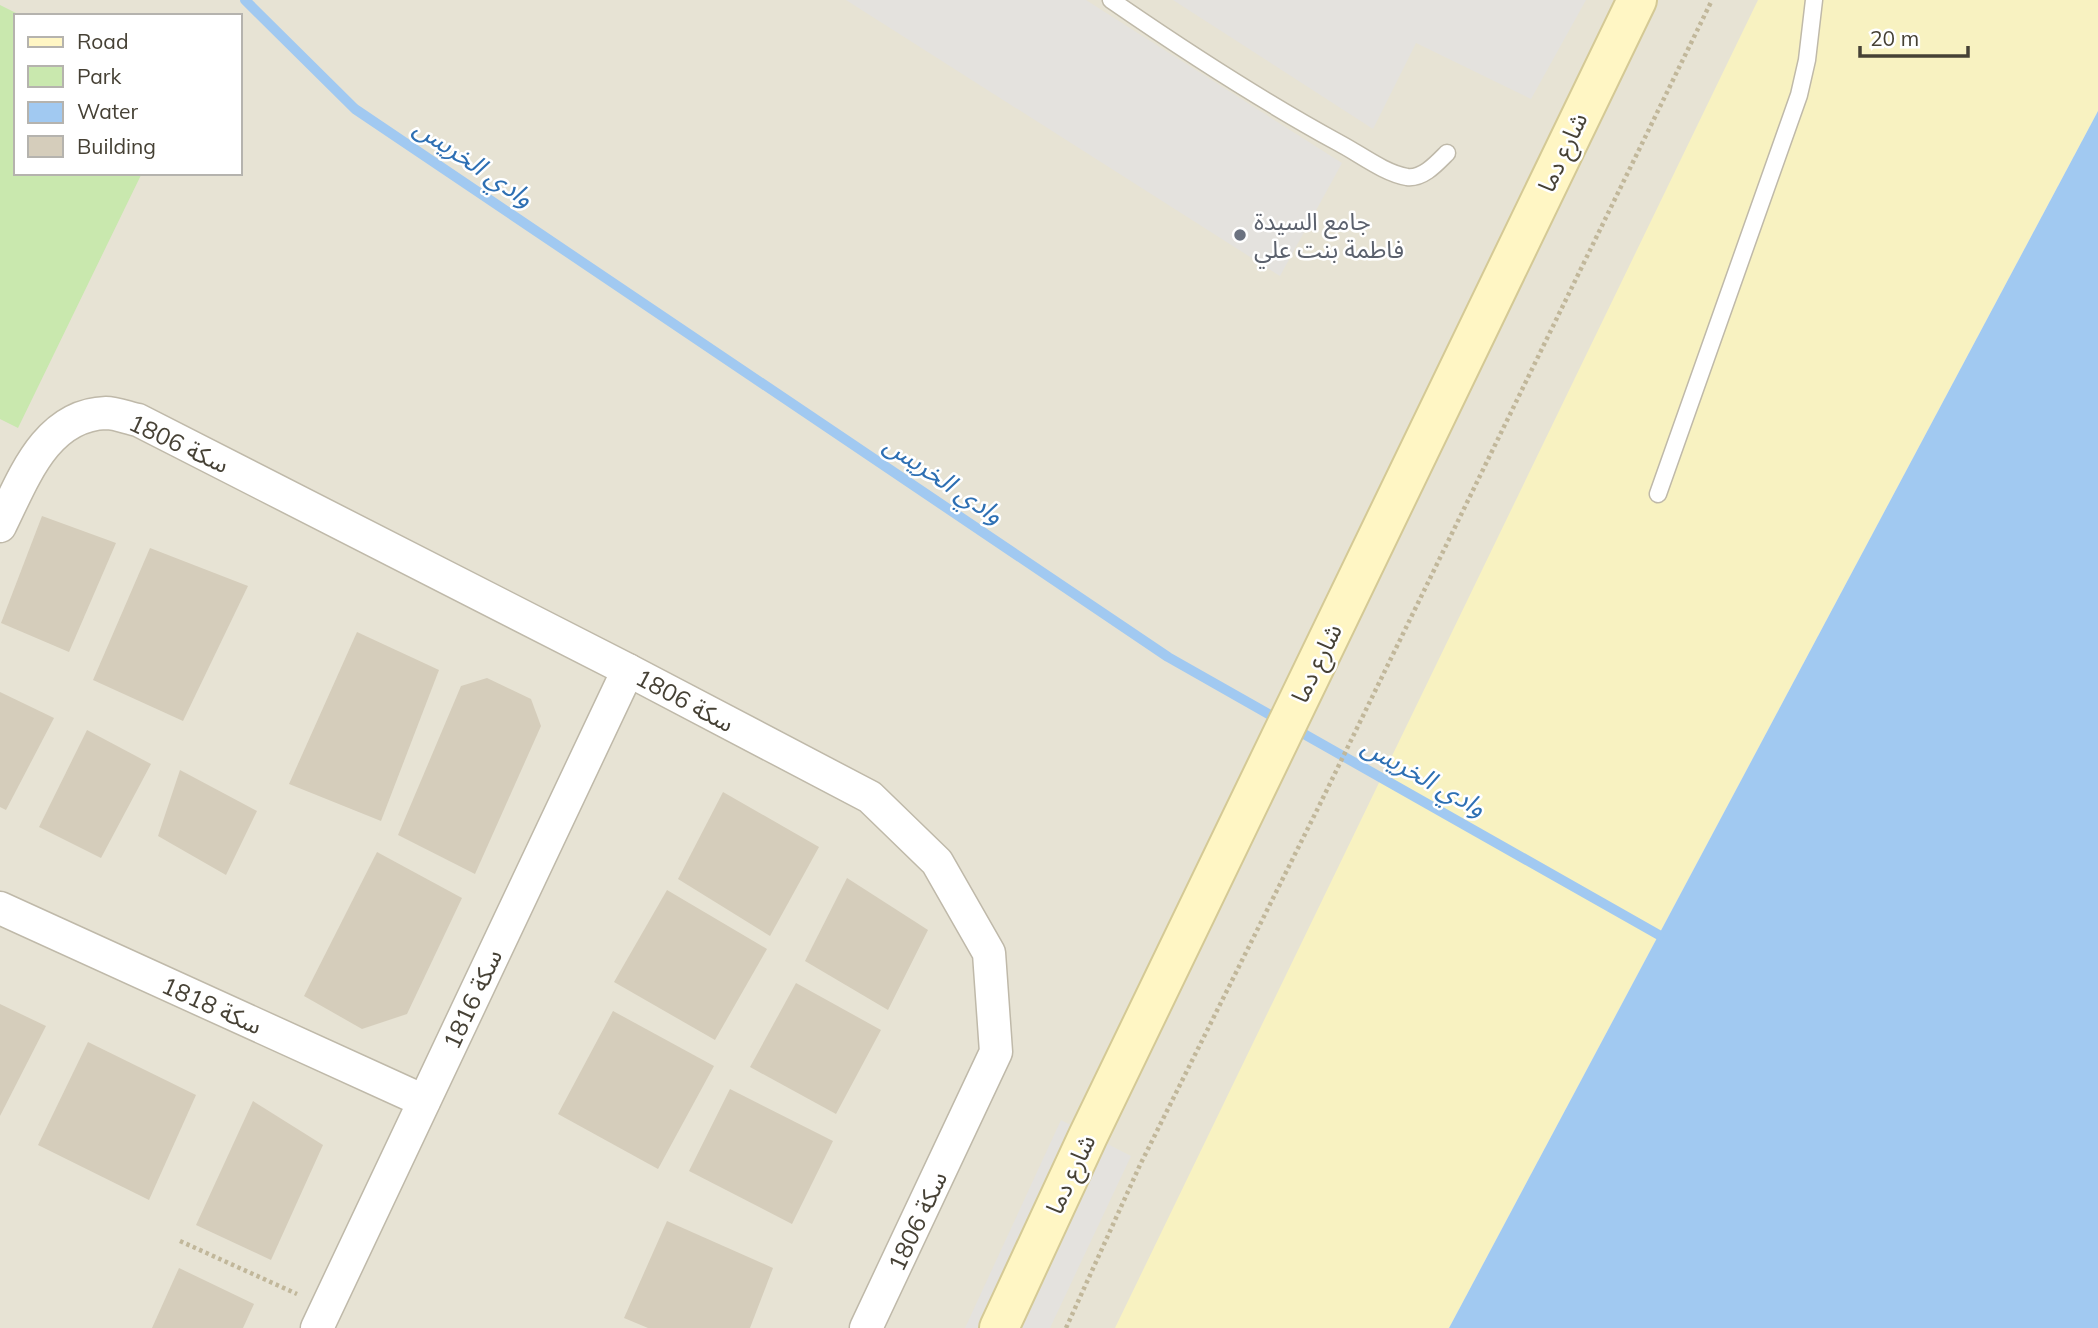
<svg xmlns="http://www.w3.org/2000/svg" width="2098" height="1328" font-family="Mulish,'Noto Sans Arabic',sans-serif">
<rect width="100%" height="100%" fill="#f3f1e6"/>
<path fill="#e7e3d4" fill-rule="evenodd" d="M0,0H2061L1334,1328H0ZM16,16H240V173H16Z"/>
<polygon fill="#c9e8ae" points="0,5 22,16 16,16 16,173 142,173 18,428 0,419"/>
<polygon fill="#f8f2c1" points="1758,0 2098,0 2098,111 1449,1328 1115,1328"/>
<g fill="#e4e2de">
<polygon points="846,0 1086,0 1342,163 1280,276"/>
<polygon points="1173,0 1586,0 1531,99 1416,43 1373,129"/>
<polygon points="1061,1120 1131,1156 1050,1328 965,1328"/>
</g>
<polygon fill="#a1c9f1" points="2098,111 2098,1328 1449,1328"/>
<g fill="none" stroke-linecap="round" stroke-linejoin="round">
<polyline stroke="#a1c9f1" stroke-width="10" points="245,0 355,109 1168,657 1659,935"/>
</g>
<g fill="#d5cdbb">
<polygon points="42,516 116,543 69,652 1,623"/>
<polygon points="150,548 248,586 183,721 93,680"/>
<polygon points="357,632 439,670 381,821 289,784"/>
<polygon points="487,678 531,699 541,726 475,874 398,835 461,686"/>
<polygon points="0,692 54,718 6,810 0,807"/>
<polygon points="87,730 151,764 101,858 39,827"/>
<polygon points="180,770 257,811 226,875 158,836"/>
<polygon points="723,792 819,847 770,936 678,879"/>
<polygon points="377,852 462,898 407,1014 362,1029 304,996"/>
<polygon points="847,878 928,930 888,1010 805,961"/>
<polygon points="667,890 767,949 715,1040 614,982"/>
<polygon points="796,983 881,1030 836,1114 750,1067"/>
<polygon points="0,1004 46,1026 0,1116"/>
<polygon points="613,1011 714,1066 658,1169 558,1114"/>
<polygon points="88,1042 196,1095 149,1200 38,1145"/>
<polygon points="730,1089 833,1141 792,1224 689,1171"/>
<polygon points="253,1101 323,1145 271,1260 196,1225"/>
<polygon points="667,1221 773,1268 750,1328 648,1328 624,1318"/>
<polygon points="179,1268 254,1304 243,1328 152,1328"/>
</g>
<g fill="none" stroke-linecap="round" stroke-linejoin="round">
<g stroke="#bfb9a9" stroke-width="19">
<g id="lane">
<path d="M1111,0C1185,51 1260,100 1339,143C1360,154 1384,173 1407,177C1423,179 1437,163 1447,153"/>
<polyline points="1658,494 1799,95 1807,60 1814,0"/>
</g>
</g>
<g stroke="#bfb9a9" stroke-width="35">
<g id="street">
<path d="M0,526C23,480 45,415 106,413C116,413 128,418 138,420L628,670L870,797L937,862L989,953L996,1052L866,1328"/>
<polyline points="0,908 424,1101"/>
<polyline points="317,1328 628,670"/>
</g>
</g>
<g stroke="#d4c995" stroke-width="42">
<polyline id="secondary" points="999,1328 1088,1136 1637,0"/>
</g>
<g stroke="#c1b79a" stroke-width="4.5" stroke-dasharray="3.5 3.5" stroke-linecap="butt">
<polyline points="180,1241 297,1294"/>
<polyline points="1066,1328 1140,1165 1320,804 1712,0"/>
</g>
<use href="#lane" stroke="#fff" stroke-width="16"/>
<use href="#street" stroke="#fff" stroke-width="32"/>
<use href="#secondary" stroke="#fff6c4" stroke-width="38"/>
</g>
<circle fill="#6b7280" stroke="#fff" stroke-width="2.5" cx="1240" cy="235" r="7"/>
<g text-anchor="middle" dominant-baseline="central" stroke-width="5" stroke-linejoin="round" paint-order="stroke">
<g font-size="24" fill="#464135" stroke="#fff">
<text transform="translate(1562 152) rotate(-65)">شارع دما</text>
<text transform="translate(179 443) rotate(25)">سكة 1806</text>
<text transform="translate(1316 663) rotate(-64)">شارع دما</text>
<text transform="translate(685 700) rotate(28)">سكة 1806</text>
<text transform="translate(472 999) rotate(-65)">سكة 1816</text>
<text transform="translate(212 1005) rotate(24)">سكة 1818</text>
<text transform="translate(1070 1174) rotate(-65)">شارع دما</text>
<text transform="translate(917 1221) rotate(-65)">سكة 1806</text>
</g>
<g font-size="24" fill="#5b616d" stroke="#fff" text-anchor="start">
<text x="1254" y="221">جامع السيدة<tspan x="1254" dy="28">فاطمة بنت علي</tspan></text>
</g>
<g font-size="26" font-style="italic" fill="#2d6fb3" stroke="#fff">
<text transform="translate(474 162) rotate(34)">وادي الخريس</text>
<text transform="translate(944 479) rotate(34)">وادي الخريس</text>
<text transform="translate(1424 776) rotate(29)">وادي الخريس</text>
</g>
</g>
<rect x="14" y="14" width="228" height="161" fill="#ffffff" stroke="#b5b3ae" stroke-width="2"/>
<rect x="28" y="37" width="35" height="10" fill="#fff6c4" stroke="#b5b3ae" stroke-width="2"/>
<text x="77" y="49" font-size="21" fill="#464135">Road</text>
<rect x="28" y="66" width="35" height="21" fill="#c9e8ae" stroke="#b5b3ae" stroke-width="2"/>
<text x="77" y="84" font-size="21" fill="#464135">Park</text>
<rect x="28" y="102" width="35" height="21" fill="#a1c9f1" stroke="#b5b3ae" stroke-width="2"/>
<text x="77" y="119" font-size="21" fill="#464135">Water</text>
<rect x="28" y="136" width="35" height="21" fill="#d5cdbb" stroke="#b5b3ae" stroke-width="2"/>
<text x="77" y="154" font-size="21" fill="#464135">Building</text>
<path d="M1860 46v10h108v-10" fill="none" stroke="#464135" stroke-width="3.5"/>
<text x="1870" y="46" font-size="21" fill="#464135" stroke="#ffffff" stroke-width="5" paint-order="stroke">20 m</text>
</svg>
